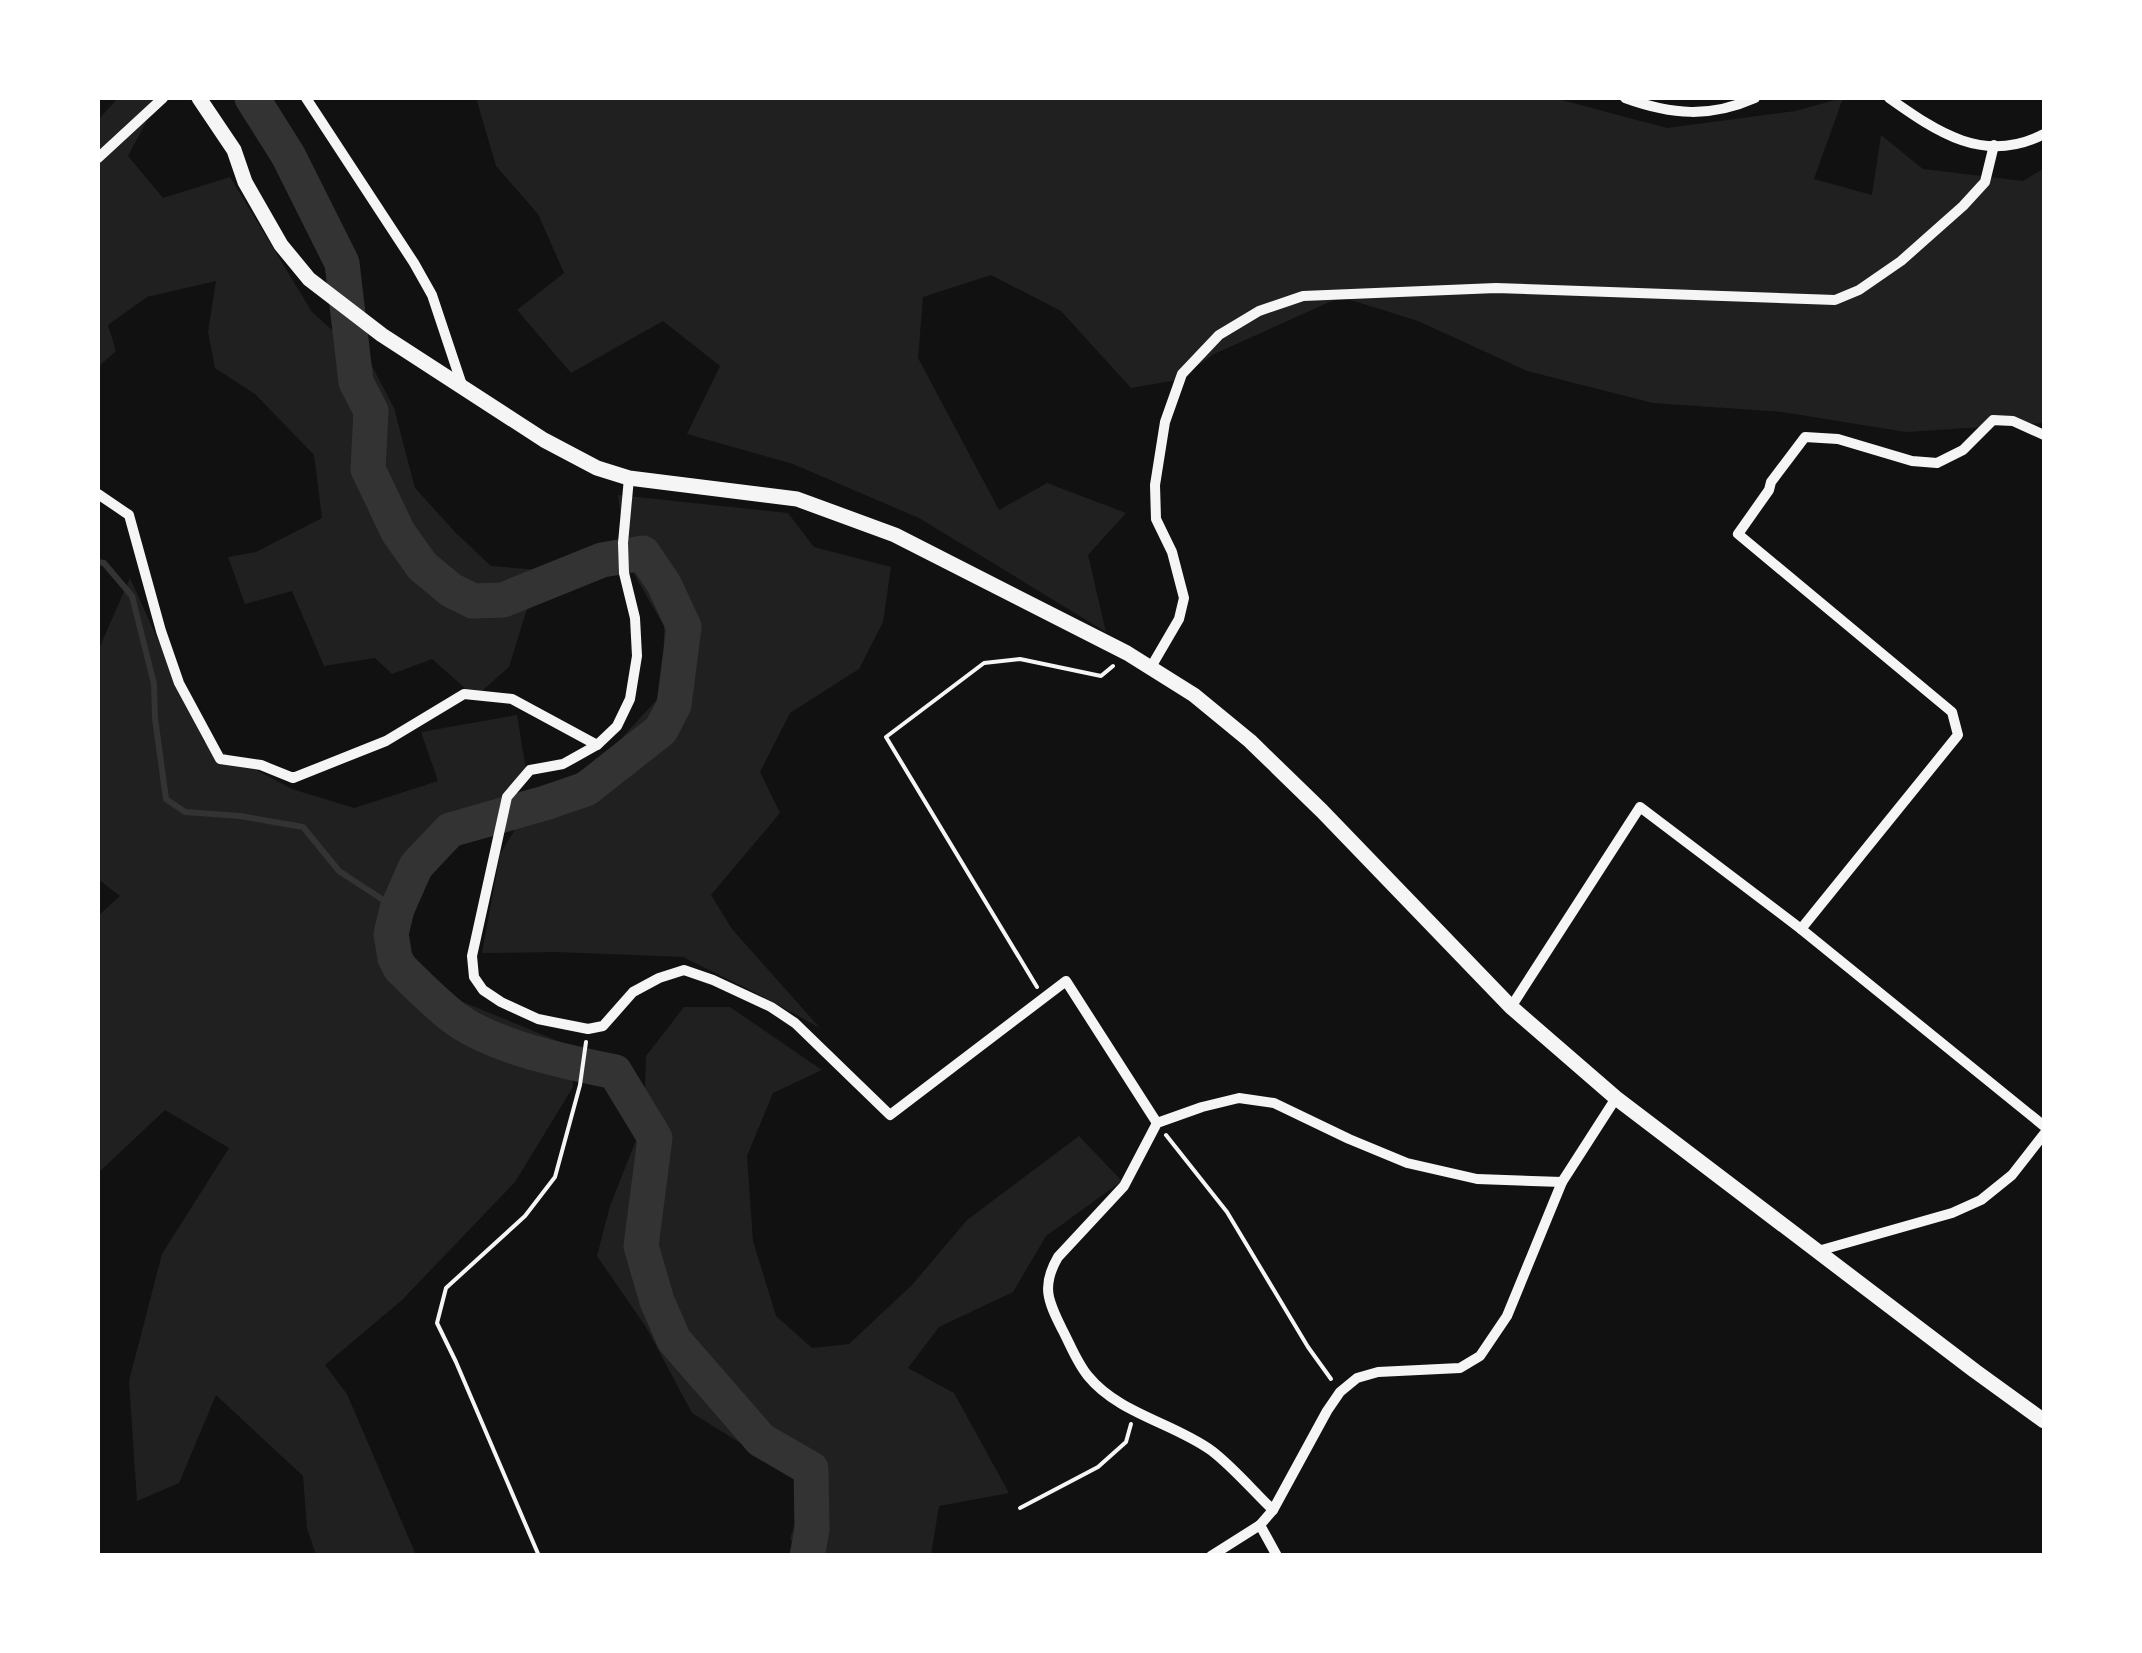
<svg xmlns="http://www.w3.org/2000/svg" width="2142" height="1653" font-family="Quicksand,sans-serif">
<rect width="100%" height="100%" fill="#111"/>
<g fill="#202020">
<polygon points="118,98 159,98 128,156 163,198 230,177 312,312 372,366 394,408 415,488 455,532 491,566 539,570 509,667 475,697 432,659 392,674 375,658 324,666 292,591 245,604 228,557 256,552 322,518 314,455 255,394 215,368 208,332 216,281 147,297 108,325 116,351 98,367 98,120"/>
<polygon points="476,98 1554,98 1667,128 1795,111 1843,98 1814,179 1872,195 1881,135 1923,169 2023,181 2044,168 2044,423 1906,432 1782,412 1653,403 1527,371 1418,321 1341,297 1214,354 1177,380 1131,388 1061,311 991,275 923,297 918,358 999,510 1047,483 1126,513 1088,555 1106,632 919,518 793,464 687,434 720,366 663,321 571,373 517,310 564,273 538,214 496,166"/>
<polygon points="618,495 788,513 814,547 891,567 883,622 859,669 790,713 760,772 780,813 711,895 732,929 820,1028 762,996 683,957 557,952 482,953 500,854 532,802 606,755 663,693 664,626 627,562"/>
<polygon points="130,578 204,742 292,789 354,808 438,781 421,732 517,715 526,770 431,875 392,932 451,997 570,1046 573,1087 515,1182 402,1300 325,1365 347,1394 416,1555 316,1555 307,1528 303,1476 216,1395 179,1483 137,1501 129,1381 162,1254 229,1148 165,1110 98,1173 98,916 120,896 98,879 98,651"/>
<polygon points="684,1007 730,1007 822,1070 773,1093 747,1156 753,1241 776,1316 812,1348 849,1344 912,1285 967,1220 1079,1136 1122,1181 1046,1236 1013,1292 939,1327 908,1368 954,1393 1009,1493 939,1506 931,1555 801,1555 790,1539 806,1484 692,1413 646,1327 597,1256 610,1206 644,1120 646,1056"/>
</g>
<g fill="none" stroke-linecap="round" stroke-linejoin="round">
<polyline stroke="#333" stroke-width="6" points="98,562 104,563 132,596 154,684 155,718 166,799 185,812 240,816 303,827 339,871 397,909"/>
<path stroke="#333" stroke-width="35" d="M252,98L288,155L342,263L356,382L371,411L368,469L398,532L422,566L451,590L473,601L503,600L602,560L643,553L664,584L684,627L674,705L661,730L586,789L545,803L450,830L416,866L397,909L391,934L395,958L400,968C417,984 434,1002 452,1016C491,1047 567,1062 615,1072L655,1138L641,1246L657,1301L674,1340L761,1440L811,1469L812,1530L807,1556"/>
<g stroke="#f5f5f5" stroke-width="4">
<polyline points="1037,987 886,737 984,663 1020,659 1101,676 1113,666"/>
<polyline points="1166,1135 1227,1212 1308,1347 1331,1379"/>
<polyline points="1020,1508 1098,1467 1126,1442 1131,1424"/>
<polyline points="539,1556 456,1362 437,1323 446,1288 525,1216 555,1177 580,1085 586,1042"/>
</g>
<g stroke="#f5f5f5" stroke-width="10">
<polyline points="306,98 414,263 432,295 462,385"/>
<path d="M1625,98C1672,115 1710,118 1755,98"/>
<path d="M1889,98C1937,132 1984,165 2044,134"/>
<polyline points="98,158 163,98"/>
<polyline points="98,494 129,515 161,631 179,683 220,759 261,765 293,778 386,741 464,694 512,699 597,745 617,726 630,699 637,656 635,618 624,573 623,543 629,478"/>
<polyline points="1151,667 1179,619 1184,598 1172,552 1156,519 1155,485 1165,422 1182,374 1219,335 1259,311 1303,296 1496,288 1835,300 1859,290 1901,261 1963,206 1985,182 1994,145"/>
<polyline points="597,745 563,764 530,770 507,797 472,956 474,977 483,990 501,1002 538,1019 588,1029 603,1026 633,992 659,978 684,970 713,980 771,1007 795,1023 890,1115 1066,981 1157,1123"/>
<polyline points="1801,929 1958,735 1952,712 1738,534 1769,490 1771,482 1805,437 1838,439 1912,461 1937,463 1963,450 1993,420 2013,421 2044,435"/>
<polyline points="1511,1007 1640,807 1801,929 2044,1126"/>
<polyline points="1818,1251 1952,1213 1981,1200 2012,1175 2044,1134"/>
<path d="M1273,1510C1253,1491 1234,1468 1212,1451C1174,1423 1119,1414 1088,1376C1077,1363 1070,1344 1062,1329C1048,1301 1041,1286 1058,1257L1124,1186L1157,1123L1202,1107L1239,1098L1274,1103L1349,1139L1407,1163L1477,1179L1562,1182"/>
<polyline points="1260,1525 1277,1556"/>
<polyline points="1211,1556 1260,1525 1273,1510 1327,1411 1340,1392 1357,1378 1378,1372 1460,1368 1480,1356 1507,1316 1562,1182 1616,1098"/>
</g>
<polyline stroke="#f5f5f5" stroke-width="15" points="199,98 234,150 245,182 281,245 309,279 382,335 544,440 597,468 629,478 797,499 895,535 1127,653 1194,695 1250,741 1322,811 1511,1007 1616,1098 1975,1371 2044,1421"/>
</g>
<rect width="2142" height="1653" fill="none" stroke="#ffffff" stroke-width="200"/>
</svg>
